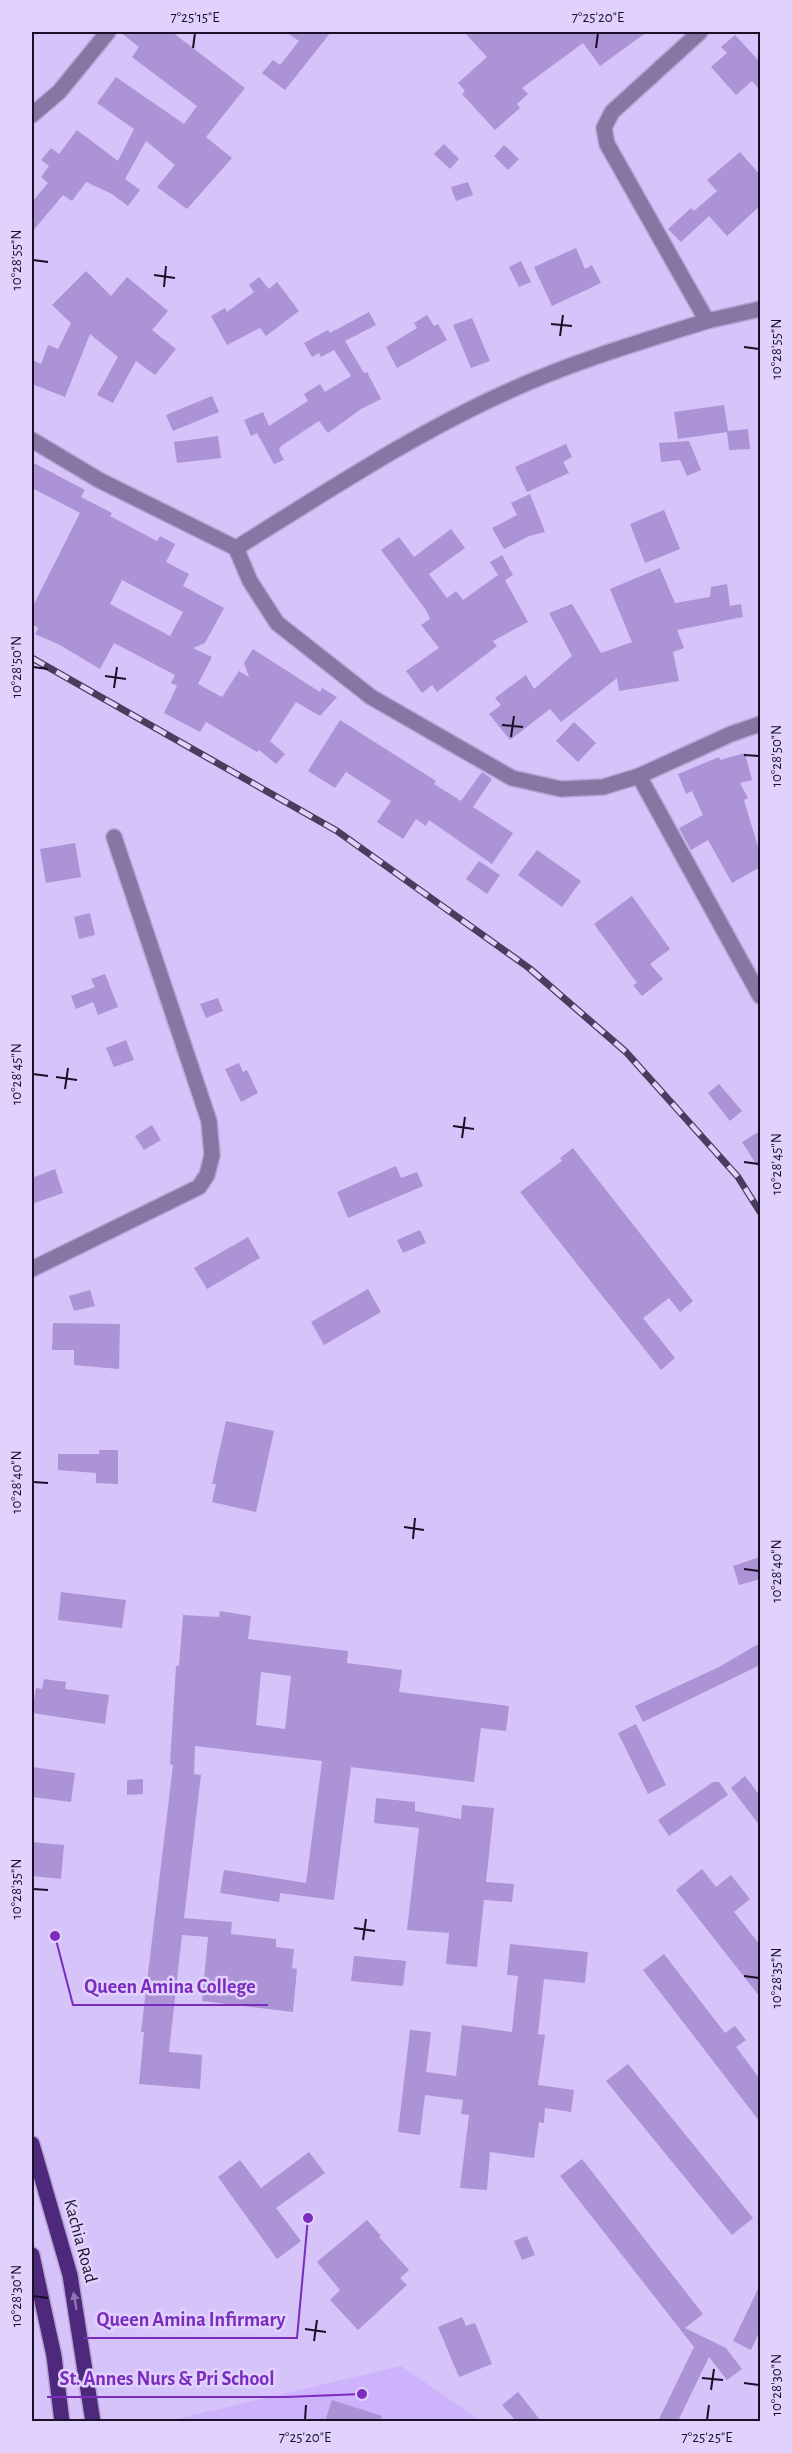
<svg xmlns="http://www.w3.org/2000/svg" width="792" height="2453" font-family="'Alegreya Sans',sans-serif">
<rect width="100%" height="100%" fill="#d6c3f9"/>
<polygon fill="#cdb2fc" points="401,2366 481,2421 164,2422"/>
<g fill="#ab93d5" fill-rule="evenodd">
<polygon points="120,32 172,32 245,88 206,137 232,158 187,209 157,187 175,165 146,141 125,179 140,190 128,206 112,194 86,182 72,201 63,195 32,232 32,202 48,183 41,177 49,166 41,160 51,148 59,154 77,130 118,161 134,129 97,103 116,77 184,124 197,106 132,57 139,47"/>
<polygon points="286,32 331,32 285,90 262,73 273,60 280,65 299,41"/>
<polygon points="464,32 647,32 600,66 583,43 522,88 528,94 517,104 520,108 495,130 462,94 465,91 458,83 487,57"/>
<polygon points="735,35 760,62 760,90 752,81 736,95 711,67 727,53 721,47"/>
<polygon points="444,144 459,159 450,169 434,154"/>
<polygon points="504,145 519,159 508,170 494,156"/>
<polygon points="740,152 760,175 760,206 727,236 709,216 681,242 668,229 691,208 694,211 717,191 707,180"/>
<polygon points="468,182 473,195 456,201 451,187"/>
<polygon points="576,248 585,269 592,265 601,283 552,306 534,267"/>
<polygon points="521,261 531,282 519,287 509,267"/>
<polygon points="86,271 111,296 127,277 168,311 152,330 176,349 155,375 136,361 113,403 97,395 118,357 90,334 65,397 32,384 32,360 41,364 48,345 58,349 71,323 52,305"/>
<polygon points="259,277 269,289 277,282 299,311 266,336 260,328 227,345 211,316 225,308 227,312 254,292 249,285"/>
<polygon points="369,312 376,325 345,341 364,373 367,372 381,399 361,409 328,433 319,421 281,446 279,450 284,460 274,464 257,433 251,436 244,420 263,412 269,426 308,401 304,394 320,384 325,392 351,376 334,350 321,357 319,353 312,357 304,343 328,330 330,333"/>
<polygon points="427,315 434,326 438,324 447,340 397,368 386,347 417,328 414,323"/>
<polygon points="472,318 490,361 471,368 453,325"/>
<polygon points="212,396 219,412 173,431 166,415"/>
<polygon points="724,405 728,431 748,429 750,449 729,450 727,432 678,439 674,412"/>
<polygon points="218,436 221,458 177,463 174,442"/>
<polygon points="689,441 701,470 687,476 680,460 661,462 659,443"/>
<polygon points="566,444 572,457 563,462 569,473 527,492 515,467"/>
<path d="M32,462L85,490L81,497L112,513L110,516L157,541L160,536L175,544L166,562L189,574L183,586L224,608L205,643L193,648L212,657L198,684L222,697L239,671L249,677L244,663L253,649L320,692L322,688L337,697L320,716L296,702L270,741L285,754L276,764L259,750L257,752L206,722L200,732L164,713L177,686L171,683L175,675L114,643L100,669L60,645L35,634L38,628L32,624V608L80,513L32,488ZM122,580L183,612L170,636L110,604Z"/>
<polygon points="530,494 545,532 529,536 504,549 492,528 517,515 511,503"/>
<polygon points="664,510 680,549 645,563 630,524"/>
<polygon points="451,529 465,548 429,574 447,598 456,591 463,600 498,575 490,562 502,555 513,575 505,580 528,622 493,641 497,646 437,692 432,685 422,693 406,671 439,648 421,625 430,619 426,610 381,550 399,537 414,557"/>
<polygon points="660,568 675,603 710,597 711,587 727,584 730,606 741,604 743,617 677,630 684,648 673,652 679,681 619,691 617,678 561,722 550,709 510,740 489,714 501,705 495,698 526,675 534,689 572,656 549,613 572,604 601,653 632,642 610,589"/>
<polygon points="340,720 436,781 434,784 461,801 482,772 492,779 473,807 513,833 492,864 429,820 426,826 416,819 403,839 377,822 391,801 346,772 335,788 308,771"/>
<polygon points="574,722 596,743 578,762 556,741"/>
<polygon points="745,753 752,780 740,783 748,798 744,800 760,854 760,867 732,883 708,840 691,850 679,828 703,815 692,791 686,794 678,774 719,757 720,760"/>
<polygon points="75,843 81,877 46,883 40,849"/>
<polygon points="537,850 581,881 562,907 518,875"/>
<polygon points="479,861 500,875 487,894 466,879"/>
<polygon points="632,896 670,949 650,964 663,979 642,996 633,985 637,983 594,924"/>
<polygon points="90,913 95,935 79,939 74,917"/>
<polygon points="105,974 118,1007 98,1015 93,1002 76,1009 71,996 95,987 91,979"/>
<polygon points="218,998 223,1011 206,1018 200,1004"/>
<polygon points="126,1040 134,1060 114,1067 106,1048"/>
<polygon points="239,1063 243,1072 247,1070 258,1093 241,1102 225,1069"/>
<polygon points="719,1084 742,1111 730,1121 708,1093"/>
<polygon points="152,1125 161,1140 144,1150 135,1136"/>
<polygon points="760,1131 760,1170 742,1142"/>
<polygon points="573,1148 693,1301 680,1312 669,1298 643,1318 675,1358 661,1370 520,1192 562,1161 560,1158"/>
<polygon points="396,1166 401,1178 417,1172 423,1186 348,1218 337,1192"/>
<polygon points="55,1169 63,1193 32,1204 32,1178"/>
<polygon points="420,1230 426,1243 403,1253 397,1240"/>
<polygon points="248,1237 260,1258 207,1289 194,1268"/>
<polygon points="368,1289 381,1312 324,1345 311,1322"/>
<polygon points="90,1290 95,1306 74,1311 69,1296"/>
<polygon points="53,1323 120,1324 119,1369 74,1365 74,1350 52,1350"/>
<polygon points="226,1421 274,1431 256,1512 212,1502 216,1484 212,1484"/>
<polygon points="99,1450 118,1450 118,1484 96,1483 96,1473 58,1470 58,1454 99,1454"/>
<polygon points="760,1557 760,1579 739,1585 733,1566"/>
<polygon points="61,1592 126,1600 122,1628 58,1620"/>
<path d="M220,1611L251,1616L248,1639L348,1651L347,1663L402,1670L399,1692L509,1706L506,1731L481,1728L474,1782L351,1767L334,1900L280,1893L279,1902L220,1893L224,1870L306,1883L322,1761L195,1746L194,1774L201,1775L184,1918L232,1922L231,1934L276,1939V1947L294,1949L292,1968L297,1969L293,2012L202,2001L208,1937L182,1935L169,2052L202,2055L200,2089L139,2084L144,2032H141L173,1765L170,1764L176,1666H179L183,1615L219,1617ZM261,1672L291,1676L285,1729L256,1725Z"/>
<polygon points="760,1643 760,1665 643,1722 635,1706 719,1667"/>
<polygon points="44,1679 66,1682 65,1689 109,1695 105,1724 32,1713 36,1688 42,1689"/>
<polygon points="636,1724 666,1785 648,1794 618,1733"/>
<polygon points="32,1767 75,1773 71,1802 32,1797"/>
<polygon points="745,1776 760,1796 760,1826 731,1788"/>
<polygon points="143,1779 143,1794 127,1795 127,1780"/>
<polygon points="713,1782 719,1782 728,1795 669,1836 658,1820"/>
<polygon points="376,1798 415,1802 415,1811 461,1819 462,1805 494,1808 486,1882 514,1884 512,1902 484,1900 477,1967 446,1964 449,1933 407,1930 419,1828 374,1823"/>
<polygon points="32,1842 64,1845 61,1879 32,1876"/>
<polygon points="702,1869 716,1887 731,1875 750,1899 734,1912 760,1945 760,1997 676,1890"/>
<polygon points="510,1944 588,1952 585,1983 544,1979 538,2034 545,2035 538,2085 574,2090 571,2112 545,2108 544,2123 539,2122 534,2158 490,2152 487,2190 460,2188 469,2115 461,2114 463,2100 425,2095 420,2135 398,2132 410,2030 431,2032 426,2072 456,2076 462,2025 512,2032 518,1976 507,1975"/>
<polygon points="664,1954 725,2033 735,2026 746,2040 736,2047 760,2079 760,2122 643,1970"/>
<polygon points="354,1956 406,1961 403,1986 351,1981"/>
<polygon points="628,2064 753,2218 732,2235 606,2081"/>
<polygon points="309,2152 325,2173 276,2208 301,2241 277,2259 218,2177 240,2160 261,2188"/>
<polygon points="582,2159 703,2314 685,2328 726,2348 742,2369 727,2380 709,2357 678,2421 658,2421 694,2347 560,2176"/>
<polygon points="367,2220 381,2236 379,2237 409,2270 400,2278 407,2285 358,2330 330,2300 340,2290 317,2262"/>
<polygon points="527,2236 535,2255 522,2260 514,2241"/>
<polygon points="760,2285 760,2330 751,2350 733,2341"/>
<polygon points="462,2317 466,2326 475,2323 492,2364 459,2377 438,2327"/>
<polygon points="518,2392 541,2421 516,2421 502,2405"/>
<polygon points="332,2400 382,2416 381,2421 325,2421"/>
</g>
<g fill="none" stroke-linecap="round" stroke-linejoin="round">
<g stroke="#b4a3d3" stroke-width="18">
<g id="minor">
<polyline points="32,115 59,92 108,32"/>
<path d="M32,440L99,480L236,548C325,493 413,434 509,391C572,362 640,342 707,321L607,144L604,128L612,112L700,32"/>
<polyline points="236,548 250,581 277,623 371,697 512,778 561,789 603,787 639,776 731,734 760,724"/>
<polyline points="639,776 760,996"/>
<polyline points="32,1269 199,1187 207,1175 212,1155 209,1121 114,837"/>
</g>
</g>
<g stroke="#b4a3d3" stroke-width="18">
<polyline id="tertiary" points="707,321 760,309"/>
</g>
<g stroke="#b4a3d3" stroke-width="18">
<g id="primary">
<polyline points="32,2144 70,2275 93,2422"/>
<polyline points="32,2255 54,2356 62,2422"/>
</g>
</g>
<use href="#minor" stroke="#8676a4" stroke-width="15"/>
<use href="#tertiary" stroke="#8676a4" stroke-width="15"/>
<use href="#primary" stroke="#4e297b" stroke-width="15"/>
<g stroke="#493d5d" stroke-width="7">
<polyline id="rail" points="32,658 337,831 529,968 626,1052 738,1177 760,1212"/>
</g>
<use href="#rail" stroke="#e0d2fc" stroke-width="4.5" stroke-dasharray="14" stroke-linecap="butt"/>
</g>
<defs><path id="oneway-solid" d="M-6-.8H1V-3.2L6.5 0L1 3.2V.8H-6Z" transform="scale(1.5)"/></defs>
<use fill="#9075b5" href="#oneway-solid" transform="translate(75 2301) rotate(-100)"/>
<path fill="none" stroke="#191028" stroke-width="2" d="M193,48L195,33M596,48L598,33M33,260L48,262M154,275L175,278M164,287L166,266M551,324L572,326M560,336L563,315M744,347L759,349M33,667L48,669M105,676L126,679M114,688L117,667M502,725L523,727M511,737L514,716M744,755L759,756M33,1074L48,1076M56,1077L77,1080M65,1089L68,1068M453,1126L474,1129M462,1138L465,1117M744,1162L759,1164M33,1482L48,1483M404,1527L424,1530M413,1539L415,1518M744,1569L759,1571M33,1889L48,1890M354,1928L375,1931M363,1940L366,1919M744,1976L759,1978M33,2296L48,2298M305,2329L326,2332M314,2341L317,2320M702,2378L723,2380M744,2383L759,2385M711,2390L714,2369M305,2420L306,2405M707,2420L709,2405"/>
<g text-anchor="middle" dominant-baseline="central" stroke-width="5" stroke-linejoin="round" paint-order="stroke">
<g font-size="18" fill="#191028" stroke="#e0d2fc">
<text transform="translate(80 2241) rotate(75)">Kachia Road</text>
</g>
</g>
<path fill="none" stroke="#7b2cbf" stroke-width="2" d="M55 1936L73 2005H268M308 2218L297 2338H84M362 2394L286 2397H47"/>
<g fill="#7b2cbf" stroke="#e0d2fc" stroke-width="2">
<circle cx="55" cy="1936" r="6"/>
<circle cx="308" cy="2218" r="6"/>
<circle cx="362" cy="2394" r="6"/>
</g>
<g font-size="20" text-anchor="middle" font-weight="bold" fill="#7b2cbf" stroke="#e0d2fc" stroke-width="5" stroke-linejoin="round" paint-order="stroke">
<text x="170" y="1993">Queen Amina College</text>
<text x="191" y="2326">Queen Amina Infirmary</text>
<text x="167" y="2385">St. Annes Nurs &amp; Pri School</text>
</g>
<rect width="792" height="2453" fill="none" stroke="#e0d2fc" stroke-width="66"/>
<rect x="33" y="33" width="726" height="2387" fill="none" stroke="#191028" stroke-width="2"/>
<g font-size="15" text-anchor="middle" fill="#191028">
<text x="195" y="22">7°25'15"E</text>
<text x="598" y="22">7°25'20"E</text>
<text transform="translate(16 260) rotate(-90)" y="5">10°28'55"N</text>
<text transform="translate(776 349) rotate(-90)" y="5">10°28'55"N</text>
<text transform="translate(16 667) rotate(-90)" y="5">10°28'50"N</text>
<text transform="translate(776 756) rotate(-90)" y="5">10°28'50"N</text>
<text transform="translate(16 1074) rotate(-90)" y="5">10°28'45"N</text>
<text transform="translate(776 1164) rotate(-90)" y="5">10°28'45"N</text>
<text transform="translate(16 1482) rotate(-90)" y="5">10°28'40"N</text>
<text transform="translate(776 1571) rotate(-90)" y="5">10°28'40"N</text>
<text transform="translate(16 1889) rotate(-90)" y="5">10°28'35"N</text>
<text transform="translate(776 1978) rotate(-90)" y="5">10°28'35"N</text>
<text transform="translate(16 2296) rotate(-90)" y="5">10°28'30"N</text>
<text transform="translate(776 2385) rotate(-90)" y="5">10°28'30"N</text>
<text x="305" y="2442">7°25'20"E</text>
<text x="707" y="2442">7°25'25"E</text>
</g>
</svg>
